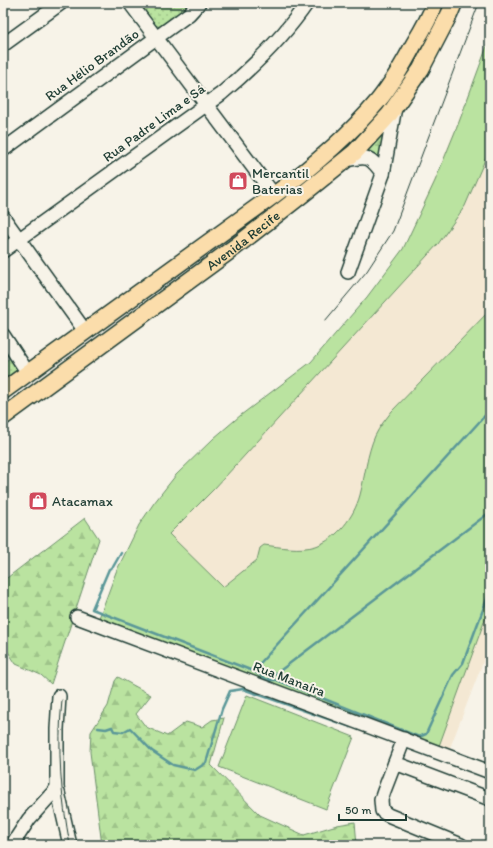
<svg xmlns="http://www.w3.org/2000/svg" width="493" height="848" font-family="Itim,sans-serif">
<defs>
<pattern id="forest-firs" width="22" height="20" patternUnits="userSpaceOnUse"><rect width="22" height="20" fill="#bae3a0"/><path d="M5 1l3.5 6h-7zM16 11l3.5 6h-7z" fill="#9fc48a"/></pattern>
<pattern id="park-dots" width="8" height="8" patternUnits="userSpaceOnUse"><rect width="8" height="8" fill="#bae3a0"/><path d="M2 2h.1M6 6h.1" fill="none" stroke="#9fc48a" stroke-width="1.8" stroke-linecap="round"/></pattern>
</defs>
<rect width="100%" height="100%" fill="#f7f3e8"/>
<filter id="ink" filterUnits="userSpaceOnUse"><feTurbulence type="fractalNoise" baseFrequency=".025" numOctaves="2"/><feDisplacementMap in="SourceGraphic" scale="8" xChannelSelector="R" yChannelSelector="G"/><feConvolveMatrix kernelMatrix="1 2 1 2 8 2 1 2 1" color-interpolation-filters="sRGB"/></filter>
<g filter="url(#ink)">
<polygon fill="#f4e8d3" points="490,38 490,644 448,753 99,618 116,572 139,525 154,503 176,475 214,438 241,415 311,362 367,297 403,248 434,181 458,122"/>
<g fill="#bae3a0" stroke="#6c906a">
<path d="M490,38V148L465,206L438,244L214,489L169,534L223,587L257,560L260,548L264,545C280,547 300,551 316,546C338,538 354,517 360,495C365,476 367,454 375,436C379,427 386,419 392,411L490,310V611L484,622L439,746L284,690L270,681L274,685L99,618L116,572L139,525L154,503L176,475L214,438L241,415L311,362L367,297L403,249L435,181L459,122Z"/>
<polygon points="247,695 354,737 326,809 219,767"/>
</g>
<g fill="url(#forest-firs)" stroke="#6c906a">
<polygon points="391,116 382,169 355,156"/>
<polygon points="85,518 99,539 51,684 41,675 16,664 3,644 3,581"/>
<polygon points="118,677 151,695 136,714 146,727 167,736 186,722 202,727 212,720 224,718 211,765 260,815 304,835 337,825 355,822 357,845 102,845 90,752 91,732 108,706 115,681"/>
</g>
<g fill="url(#park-dots)" stroke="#6c906a">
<polygon points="140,3 195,3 163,28 155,25"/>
<polygon points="10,358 20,374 3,386 3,363"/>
</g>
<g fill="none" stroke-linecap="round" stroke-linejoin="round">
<g stroke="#5a9798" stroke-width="2.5">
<polyline points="121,553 113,567 109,569 92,609 253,671 268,680 277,680 419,737 426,734 453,675 463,663 490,591"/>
<polyline points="253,671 490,410"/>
<polyline points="269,679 490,512"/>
<polyline points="98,728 106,729 112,727 114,731 123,732 130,728 152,751 173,765 195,770 206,763 222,709 230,691 243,689 351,727"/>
</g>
<g stroke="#1f3d34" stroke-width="16">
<g id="minor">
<polyline points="130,3 274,195"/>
<polyline points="3,45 61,3"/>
<polyline points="3,150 156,38 189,14 199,3"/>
<path d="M345,160C368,156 369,155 383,174"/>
<polyline points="3,217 85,331"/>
<path d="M3,251L221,94C253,67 283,38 307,3"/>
<polyline points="348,272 383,174 395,107"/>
<polyline points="3,335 28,373"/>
<polyline points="77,617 490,772"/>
<polyline points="59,696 57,729 57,788 70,845"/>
<polyline points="404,739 384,791 381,800 382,811 388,815 461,845"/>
<polyline points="395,763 490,799"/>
<polyline points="12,845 29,819 57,788"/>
</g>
</g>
<g stroke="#1f3d34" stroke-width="19">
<g id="major">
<path d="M3,391L274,195C312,167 348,137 378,101C392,84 404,63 414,44C422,31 430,17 435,3"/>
<path id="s1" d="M3,417L235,247L303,194L355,152L389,115L421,69L449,15L454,3"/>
</g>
</g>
<use href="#minor" stroke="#f7f3e8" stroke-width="13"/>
<use href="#major" stroke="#fbddab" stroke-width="16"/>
<g stroke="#1f3d34" stroke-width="1">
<polyline points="325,321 367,271 393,231 479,3"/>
<path d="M62,700C57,749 61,797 70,845"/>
</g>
</g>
</g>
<defs>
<g id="shop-square" transform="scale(1)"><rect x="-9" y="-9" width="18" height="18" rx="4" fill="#d1495b" stroke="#f7f3e8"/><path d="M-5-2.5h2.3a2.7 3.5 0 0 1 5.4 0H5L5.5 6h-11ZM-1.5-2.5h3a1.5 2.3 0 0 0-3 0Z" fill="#fff"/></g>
</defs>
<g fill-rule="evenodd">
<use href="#shop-square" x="238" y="181"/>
<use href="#shop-square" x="38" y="501"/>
</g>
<g text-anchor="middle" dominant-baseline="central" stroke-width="4" stroke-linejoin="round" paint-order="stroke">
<g font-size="14" fill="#1f3d34" stroke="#f7f3e8">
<text transform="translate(92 65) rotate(-36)">Rua Hélio Brandão</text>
<text transform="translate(154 123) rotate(-36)">Rua Padre Lima e Sá</text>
<text stroke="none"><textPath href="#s1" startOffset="298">Avenida Recife</textPath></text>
<text transform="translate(289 679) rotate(21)">Rua Manaíra</text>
</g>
<g font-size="14" fill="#1f3d34" stroke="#f7f3e8" text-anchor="start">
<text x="252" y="173">Mercantil<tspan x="252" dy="16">Baterias</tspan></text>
<text x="52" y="501">Atacamax</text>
</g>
</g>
<rect width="493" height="848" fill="none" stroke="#f7f3e8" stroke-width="16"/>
<rect x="8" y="8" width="477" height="832" fill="none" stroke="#1f3d34" stroke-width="1.5" filter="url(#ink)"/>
<path d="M339 814v6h67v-6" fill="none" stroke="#1f3d34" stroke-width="2"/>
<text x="345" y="814" font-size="12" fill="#1f3d34" stroke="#f7f3e8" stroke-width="3" paint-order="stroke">50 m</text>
</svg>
